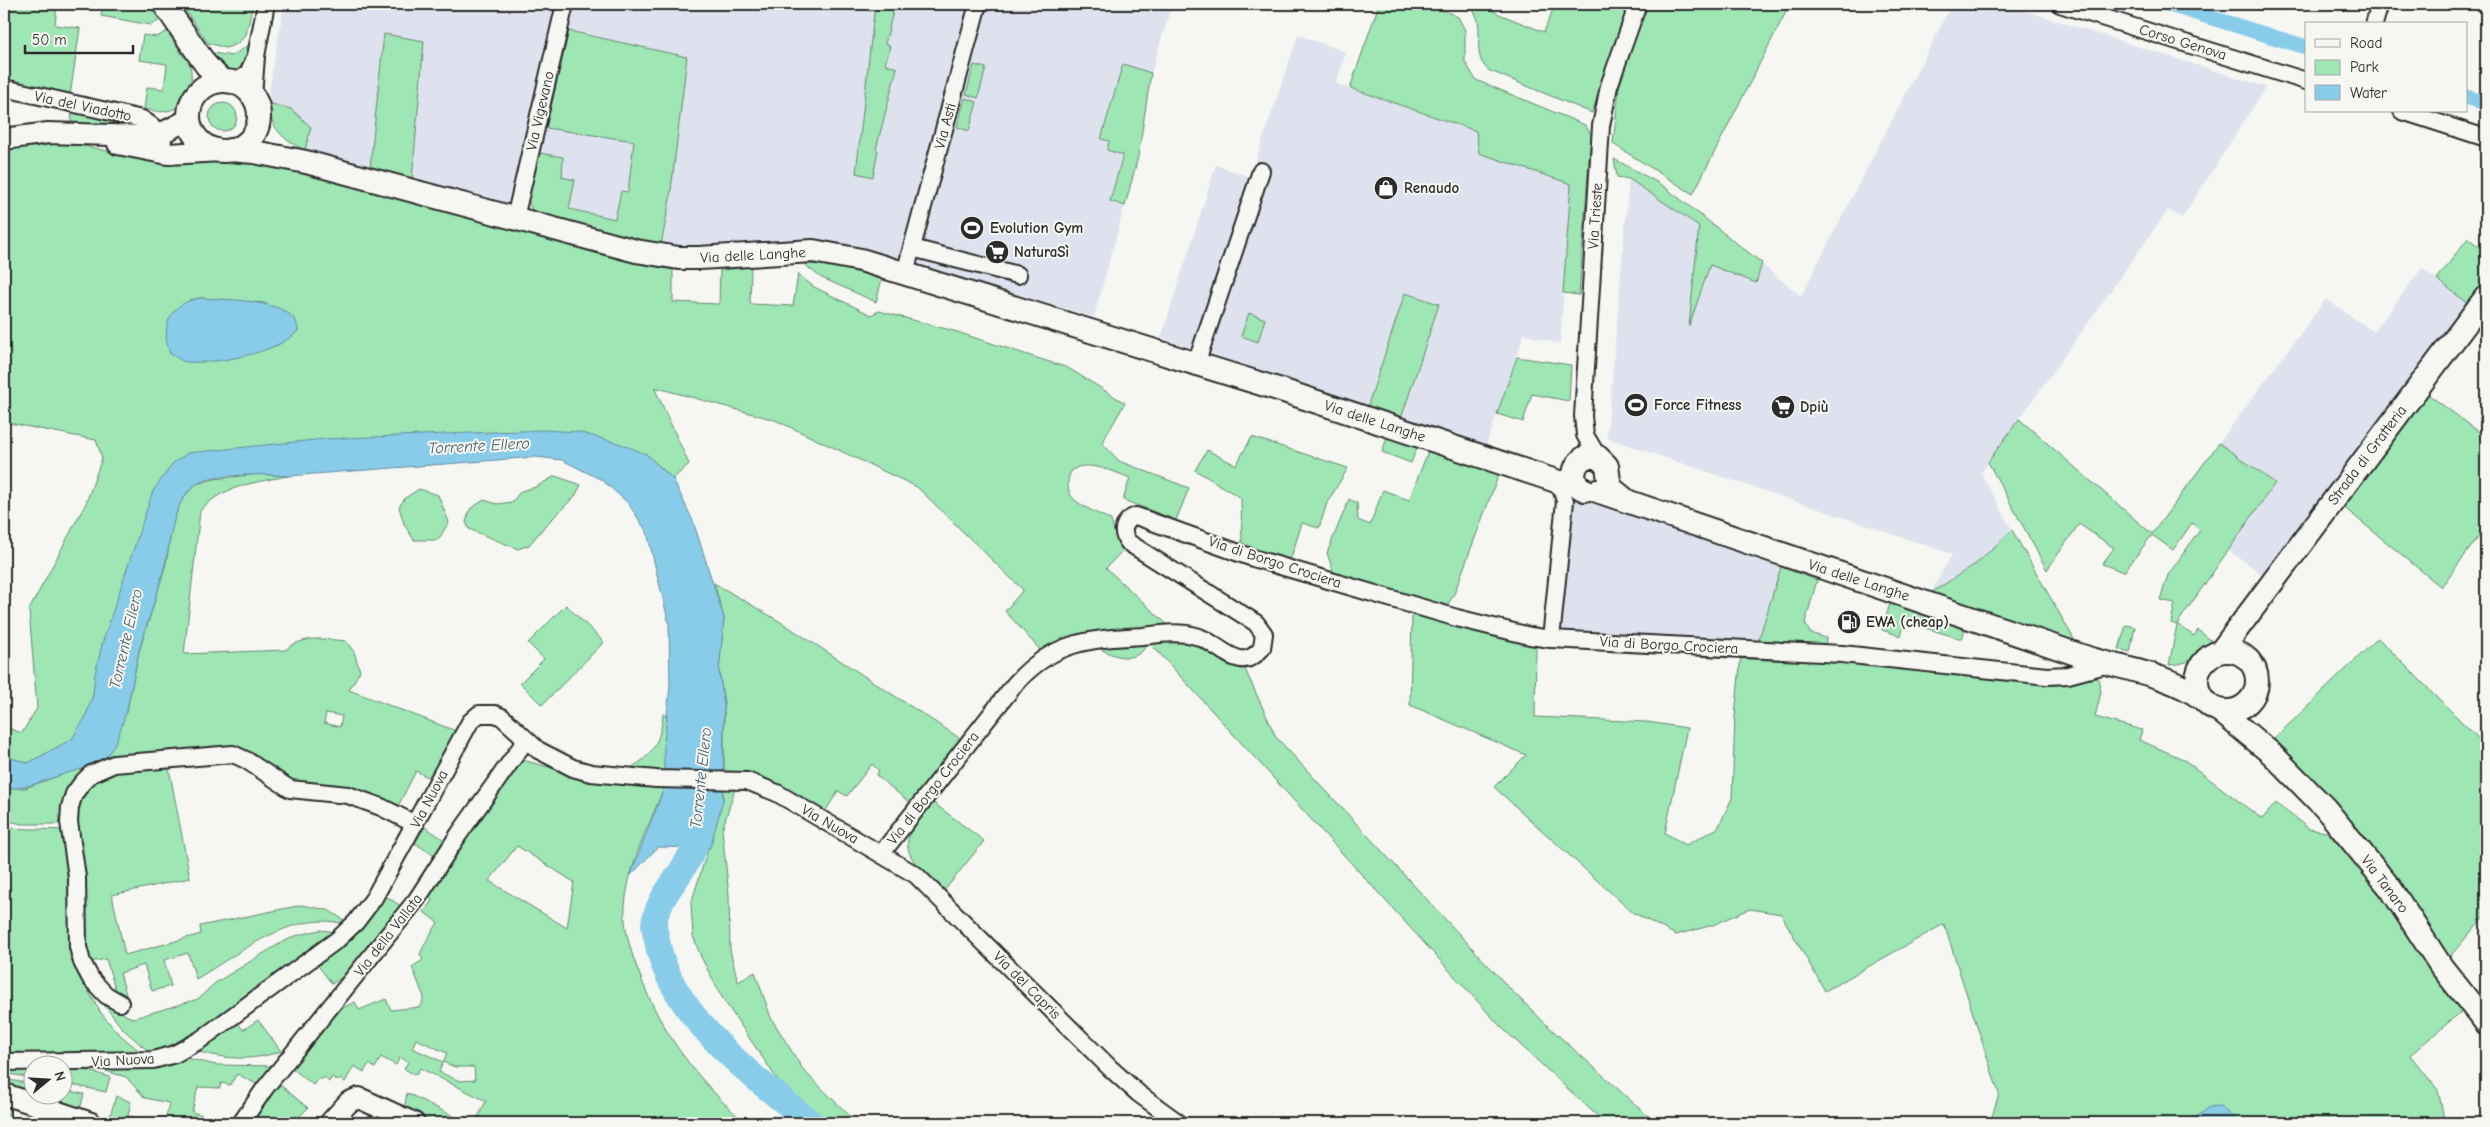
<svg xmlns="http://www.w3.org/2000/svg" width="2490" height="1127" font-family="'Comic Neue',sans-serif">
<rect width="100%" height="100%" fill="#f6f6f2"/>
<filter id="ink" filterUnits="userSpaceOnUse"><feTurbulence type="fractalNoise" baseFrequency=".02" numOctaves="2"/><feDisplacementMap in="SourceGraphic" scale="10" xChannelSelector="R" yChannelSelector="G"/><feConvolveMatrix kernelMatrix="1 2 1 2 8 2 1 2 1" color-interpolation-filters="sRGB"/></filter>
<g filter="url(#ink)">
<g fill="#dee2ee">
<polygon points="284,4 1172,4 1151,73 1138,157 1094,317 847,245 801,240 683,247 648,243 305,150 280,134 269,116 269,91"/>
<polygon points="1952,4 2004,4 2266,87 2182,218 2168,210 1981,473 2012,530 1977,563 1931,593 1952,554 1607,438 1629,179 1699,226 1700,214 1801,296"/>
<polygon points="1298,35 1346,52 1336,84 1476,131 1479,153 1571,184 1560,344 1524,334 1486,446 1161,338 1216,165 1250,177"/>
<polygon points="2422,268 2468,304 2265,576 2228,550 2275,483 2219,443 2326,299 2374,332"/>
<polygon points="1573,497 1781,567 1758,642 1559,632"/>
</g>
<g fill="#9ee6b4" stroke="#648870" fill-rule="evenodd">
<polygon points="4,4 57,4 55,25 80,28 70,96 4,79"/>
<polygon points="103,4 149,4 160,20 151,25 101,16"/>
<polygon points="181,4 253,4 246,35 237,44 226,48 208,43"/>
<polygon points="875,4 895,4 885,44 890,46 885,64 897,68 876,149 878,150 873,177 856,173"/>
<polygon points="1379,4 1431,4 1458,17 1465,30 1465,62 1476,80 1585,125 1591,134 1579,295 1563,293 1571,184 1479,153 1476,131 1350,88"/>
<path d="M1466,4H1480L1499,14L1544,32L1555,4H1629L1592,113L1488,70C1467,51 1492,21 1466,4Z"/>
<polygon points="1646,4 1790,4 1693,194 1613,144 1619,88 1628,55"/>
<path d="M167,31L184,57L186,56C197,74 191,107 167,111C160,113 151,110 144,109L147,87L164,89L167,64L139,60L143,35L157,37Z"/>
<polygon points="569,31 687,57 670,199 661,245 534,214 528,200 539,153 563,157 562,177 575,180 569,209 615,219 621,191 628,192 634,141 546,128"/>
<polygon points="384,34 424,41 412,180 370,168"/>
<polygon points="250,44 246,61 233,75 224,70 213,53 232,56"/>
<polygon points="1123,64 1151,73 1138,157 1125,206 1110,201 1123,155 1107,150 1109,141 1101,139"/>
<polygon points="974,65 986,68 978,98 966,94"/>
<polygon points="965,98 977,102 969,131 957,127"/>
<path d="M268,103L291,109L311,127L305,150C283,140 270,128 268,103Z"/>
<circle cx="223" cy="117" r="14"/>
<polygon points="72,112 132,124 131,127 71,123"/>
<path d="M58,144L84,146L171,165L223,160L284,167L398,196L617,259L673,270V302L719,304L720,270L751,267L750,304L793,306L798,274L814,287L871,315L879,311L954,331L1068,368L1125,403L1102,443L1119,461L1189,488L1176,520L1123,500L1130,478C1115,472 1067,451 1068,484C1068,491 1070,496 1076,501C1086,509 1100,514 1111,520L1116,539L1124,549L1106,568L1171,628L1042,652L1005,611L1023,590L917,487L775,420L654,387L689,464L673,479L646,454L188,453L103,641C96,671 94,717 72,739C61,750 42,757 28,763L4,756V727L22,733L37,708L29,610L86,503L102,458L96,440L4,422V150ZM200,298L265,303L298,331L276,346L189,300Z"/>
<polygon points="1614,159 1662,185 1762,263 1756,283 1710,265 1689,326 1699,226 1629,179 1617,177"/>
<polygon points="2468,238 2486,252 2486,280 2468,304 2437,279"/>
<polygon points="804,264 836,266 882,279 876,302 820,277"/>
<polygon points="1405,293 1439,304 1401,419 1367,408"/>
<polygon points="1249,313 1265,319 1258,342 1241,336"/>
<polygon points="1517,357 1571,365 1569,401 1532,394 1523,422 1497,414"/>
<polygon points="2425,392 2486,437 2486,527 2441,587 2341,505"/>
<path d="M2019,419L2152,534L2219,443L2275,483L2177,624L2194,636L2198,630L2214,643C2202,657 2188,664 2169,665L2177,625L2171,623L2175,603L2160,600L2168,575L2200,530L2192,523L2173,550L2152,535L2124,572L2102,564L2114,548L2079,524L2047,570L1988,462Z"/>
<polygon points="1388,435 1418,445 1411,463 1382,452"/>
<polygon points="1252,437 1348,468 1327,503 1319,528 1302,523 1290,561 1242,545 1241,498 1195,470 1207,450 1236,465"/>
<polygon points="1429,449 1500,471 1454,594 1446,607 1334,573 1327,553 1349,499 1357,503 1358,520 1370,525 1383,490 1409,500"/>
<path d="M259,474L288,476C257,482 221,486 200,511L184,654L285,650C304,635 324,639 346,641L354,652L360,671L349,690L456,731L431,779L416,771L396,810L292,786L249,757L99,766L65,824H22L4,820V788H25L102,760L127,710L139,652L166,564L172,526L181,500L196,484L214,479ZM326,713L342,716L340,727L324,723Z"/>
<polygon points="555,476 581,485 575,496 545,526 529,545 518,549 469,529 466,522 470,509 484,500 497,504 512,502 521,491 536,487"/>
<polygon points="419,489 438,495 449,522 438,540 414,540 404,524 399,507 405,498"/>
<polygon points="2012,530 2075,641 1931,593 1977,563"/>
<polygon points="1781,567 1817,580 1805,623 1810,633 1826,638 1825,646 1758,642"/>
<polygon points="714,583 784,624 961,739 910,803 876,775 879,771 872,764 847,796 838,791 825,812 740,773 724,772 724,704 719,671 724,618"/>
<polygon points="1891,600 1966,625 1962,639 1905,622 1901,636 1882,630"/>
<polygon points="566,605 604,642 542,705 520,683 544,659 528,643"/>
<polygon points="1412,614 1536,644 1535,717 1647,722 1687,728 1665,833 1686,845 1718,828 1732,798 1735,716 1741,655 1844,660 2062,682 2098,678 2101,692 2095,717 2142,730 2139,740 2183,759 2262,819 2276,803 2309,829 2327,832 2369,878 2389,904 2433,974 2462,1011 2410,1055 2438,1090 2445,1123 1990,1123 1999,1094 1944,924 1825,991 1781,914 1750,909 1713,925 1676,935 1632,912 1494,787 1526,755 1410,705"/>
<polygon points="2126,625 2135,627 2130,652 2119,649"/>
<polygon points="2378,638 2486,746 2486,914 2447,960 2273,740"/>
<path d="M1149,642L1193,643L1244,667L1276,737L1512,991L1550,1028L1656,1123H1605L1501,1027L1149,642C1136,666 1114,657 1095,646Z"/>
<path d="M663,714L667,716L664,772L628,769C652,758 661,740 663,714Z"/>
<path d="M519,759L598,781L664,788C649,825 628,866 625,906C623,929 631,952 639,973C662,1035 697,1079 745,1123H475L486,1101L420,1068L416,1075L404,1069L408,1062L400,1057L396,1065L381,1057L375,1068L369,1064L364,1072L354,1066L345,1082L340,1079L338,1081L332,1077L329,1082L324,1077L321,1080L318,1078L313,1085L292,1068L338,1010L355,1002L359,1010L386,999L391,1010L421,1007L424,997L412,967L423,960L420,954L429,936L438,923L424,912L432,900L425,895ZM517,846L574,882L567,928L489,881ZM416,1039L447,1053L443,1062L412,1048ZM443,1062L455,1067H474L475,1080L460,1081L439,1072Z"/>
<path d="M168,763L190,878L112,895L125,955L201,934L200,926L302,905L328,910L347,922L344,924C293,909 237,955 196,979L188,953L164,960L171,986L152,991L144,965L120,973L127,998L117,995L106,959L86,963L74,827L76,803L100,773Z"/>
<polygon points="723,786 736,786 722,830 729,895 730,950 738,982 755,972 771,1018 804,1071 857,1123 824,1123 781,1085 723,999 701,957 693,936 691,904 723,800"/>
<path d="M931,801L984,841L944,891C904,854 893,847 931,801Z"/>
<polygon points="425,827 446,841 436,857 415,843"/>
<polygon points="4,828 65,830 72,875 74,966 101,1013 117,1032 144,1055 4,1057"/>
<polygon points="384,895 404,908 345,975 332,984 316,963"/>
<polygon points="320,930 336,932 180,1045 151,1054 122,1028 95,993 127,1016 134,1018 198,999 215,983 279,944 295,936"/>
<path d="M236,1020L243,1030L258,1020L281,1051C252,1062 222,1059 193,1050Z"/>
<polygon points="182,1057 216,1065 274,1066 258,1085 237,1074 230,1085 221,1083 220,1088 198,1087 192,1112 202,1115 199,1123 108,1123 116,1096 131,1102 128,1116 151,1120 166,1117 169,1103 145,1098 126,1077 89,1066"/>
<polygon points="62,1067 75,1067 110,1077 106,1092 63,1083"/>
<polygon points="4,1068 32,1068 32,1078 4,1073"/>
<polygon points="4,1079 32,1084 32,1094 62,1094 63,1090 84,1094 79,1113 4,1088"/>
<polygon points="279,1084 308,1108 293,1123 249,1123"/>
<polygon points="407,1093 467,1123 436,1123 404,1109"/>
<polygon points="4,1100 54,1117 51,1123 30,1123 34,1115 13,1105 4,1122"/>
</g>
<g fill="#89ccea" stroke="#638c9e">
<path d="M200,298C223,300 299,298 298,331C277,353 217,364 187,362C182,362 175,356 170,354C160,326 170,303 200,298Z"/>
<path d="M543,430L578,432L618,443L646,454L673,479L693,521L724,618L719,671L724,704L723,800L710,848L658,847L630,876L664,788V744L670,686L669,624L647,532L628,503L602,480L562,460L536,457L288,476C268,474 211,473 195,485C171,505 172,537 165,564C158,594 147,622 139,651C133,676 124,747 101,761C89,768 72,771 58,776C40,782 23,790 4,788V756L28,763L72,739L85,718L93,695L95,674L103,641L153,491L173,463L188,453L324,439Z"/>
<polygon points="2220,1106 2239,1123 2192,1123 2192,1120 2210,1107"/>
</g>
<g fill="none" stroke-linecap="round" stroke-linejoin="round">
<g stroke="#89ccea" stroke-width="15">
<polyline points="2167,4 2306,47"/>
<polyline points="2466,97 2486,103"/>
</g>
<path stroke="#89ccea" stroke-width="26" d="M699,813C698,824 697,837 694,847C685,874 657,895 654,925C654,929 656,935 657,940C669,1015 755,1078 811,1123"/>
<g stroke="#2b2b2b" stroke-width="20">
<g id="minor">
<polyline points="2060,4 2306,81"/>
<polyline points="2374,24 2380,4"/>
<polyline points="236,82 248,74 254,60"/>
<polyline points="4,88 142,119 152,126 163,142"/>
<polyline points="253,97 256,56 266,4"/>
<polyline points="2402,111 2486,138"/>
<polyline points="515,218 565,4"/>
<polyline points="912,248 1018,275"/>
<polyline points="905,273 978,4"/>
<polyline points="1196,364 1261,171"/>
<polyline points="1598,457 1585,435 1583,416 1601,126 1609,86 1638,4"/>
<polyline points="1548,478 1561,488 1565,501 1551,639"/>
<path d="M881,854L1015,684C1053,641 1089,639 1143,636C1160,634 1179,631 1196,636C1212,640 1224,656 1240,659C1250,661 1257,654 1262,648L1264,634L1256,623L1129,543C1120,532 1123,521 1136,516L1253,558L1457,618L1530,636L1551,639L1842,654L2047,676L2068,675L2109,664"/>
<polyline points="120,1003 106,995 91,979 82,962 78,947 77,877 69,822 70,807 74,794 82,783 91,774 114,764 233,754 246,760 290,789 348,795 381,807 415,824"/>
<polyline points="4,1062 153,1060 175,1054 200,1040 337,940 356,922 374,898 470,722 479,714 495,714 502,717 538,750 573,768 591,773 656,779 747,781 777,793 916,875 1110,1068 1139,1094 1179,1123"/>
<polyline points="241,1123 265,1088 417,899 459,834 526,740"/>
</g>
</g>
<g stroke="#2b2b2b" stroke-width="24">
<g id="tertiary">
<polyline points="4,139 48,133 141,136 166,131 189,119"/>
<polyline points="118,144 168,154 221,151"/>
<polyline points="4,1094 91,1123"/>
<polyline points="330,1123 349,1102 359,1098 414,1123"/>
</g>
</g>
<g stroke="#2b2b2b" stroke-width="26">
<g id="secondary">
<polyline points="164,4 206,65 221,80"/>
<circle cx="224" cy="116" r="35"/>
<polyline points="230,150 254,152 306,162 636,251 679,258 699,258 813,251 861,260 1281,390 1559,482 1576,482"/>
<path d="M1585,490C1569,484 1572,465 1585,457H1598L1607,466L1610,487L1627,501"/>
<path d="M1597,491L2088,658C2125,669 2169,675 2201,698"/>
<circle cx="2227" cy="681" r="30"/>
<polyline points="2221,651 2486,297"/>
<polyline points="2220,711 2272,754 2325,808 2391,889 2441,966 2486,1023"/>
</g>
</g>
<use href="#minor" stroke="#f6f6f2" stroke-width="16"/>
<use href="#tertiary" stroke="#f6f6f2" stroke-width="20"/>
<use href="#secondary" stroke="#f6f6f2" stroke-width="22"/>
</g>
</g>
<defs>
<g id="shop-disc" transform="scale(1.25)"><circle r="9.5" fill="#2b2b2b" stroke="#f6f6f2"/><path d="M-5-2.5h2.3a2.7 3.5 0 0 1 5.4 0H5L5.5 6h-11ZM-1.5-2.5h3a1.5 2.3 0 0 0-3 0Z" fill="#fff"/></g>
<g id="stadium-disc" transform="scale(1.25)"><circle r="9.5" fill="#2b2b2b" stroke="#f6f6f2"/><path d="M0-5a6.5 5 0 1 0 0 10a6.5 5 0 1 0 0-10ZM-3.5-1.8h7v3.6h-7Z" fill="#fff"/></g>
<g id="supermarket-disc" transform="scale(1.25)"><circle r="9.5" fill="#2b2b2b" stroke="#f6f6f2"/><path d="M-6-5.5h2.5l.6 2H6L4.5 2H-2.5L-4.4-4H-6ZM-1.5 3.2a1.3 1.3 0 1 0 .1 0ZM3 3.2a1.3 1.3 0 1 0 .1 0Z" fill="#fff"/></g>
<g id="fuel-disc" transform="scale(1.25)"><circle r="9.5" fill="#2b2b2b" stroke="#f6f6f2"/><path d="M-5.5-6h7V0h2V4h1.3V-2.5L3-4.5l.8-.8L6-3V5H2.5V1h-1V6h-7ZM-4.2-4.7v3.2H.2V-4.7Z" fill="#fff"/></g>
</defs>
<g fill-rule="evenodd">
<use href="#shop-disc" x="1386" y="188"/>
<use href="#stadium-disc" x="972" y="228"/>
<use href="#supermarket-disc" x="997" y="252"/>
<use href="#stadium-disc" x="1636" y="405"/>
<use href="#supermarket-disc" x="1783" y="407"/>
<use href="#fuel-disc" x="1849" y="622"/>
</g>
<g text-anchor="middle" dominant-baseline="central" stroke-width="4" stroke-linejoin="round" paint-order="stroke">
<g font-size="15" fill="#2b2b2b" stroke="#f6f6f2">
<text transform="translate(2183 42) rotate(17)">Corso Genova</text>
<text transform="translate(83 106) rotate(12)">Via del Viadotto</text>
<text transform="translate(540 111) rotate(-77)">Via Vigevano</text>
<text transform="translate(945 126) rotate(-75)">Via Asti</text>
<text transform="translate(1595 216) rotate(-86)">Via Trieste</text>
<text transform="translate(753 255) rotate(-3)">Via delle Langhe</text>
<text transform="translate(1375 421) rotate(18)">Via delle Langhe</text>
<text transform="translate(2367 455) rotate(-53)">Strada di Gratteria</text>
<text transform="translate(1275 562) rotate(18)">Via di Borgo Crociera</text>
<text transform="translate(1859 580) rotate(18)">Via delle Langhe</text>
<text transform="translate(1669 645) rotate(3)">Via di Borgo Crociera</text>
<text transform="translate(933 788) rotate(-52)">Via di Borgo Crociera</text>
<text transform="translate(429 799) rotate(-62)">Via Nuova</text>
<text transform="translate(830 824) rotate(30)">Via Nuova</text>
<text transform="translate(2385 884) rotate(53)">Via Tanaro</text>
<text transform="translate(388 935) rotate(-52)">Via della Vallata</text>
<text transform="translate(1027 985) rotate(45)">Via del Capris</text>
<text transform="translate(123 1060) rotate(-3)">Via Nuova</text>
</g>
<g font-size="15" font-weight="bold" fill="#2b2b2b" stroke="#f6f6f2" text-anchor="start">
<text x="1404" y="188">Renaudo</text>
<text x="990" y="228">Evolution Gym</text>
<text x="1014" y="252">NaturaSì</text>
<text x="1654" y="405">Force Fitness</text>
<text x="1800" y="407">Dpiù</text>
<text x="1866" y="622">EWA (cheap)</text>
</g>
<g font-size="16" font-style="italic" fill="#475b64" stroke="#f6f6f2">
<text transform="translate(479 446) rotate(-3)">Torrente Ellero</text>
<text transform="translate(126 639) rotate(-77)">Torrente Ellero</text>
<text transform="translate(701 778) rotate(-84)">Torrente Ellero</text>
</g>
</g>
<rect width="2490" height="1127" fill="none" stroke="#f6f6f2" stroke-width="20"/>
<rect x="10" y="10" width="2470" height="1107" fill="none" stroke="#2b2b2b" stroke-width="2" filter="url(#ink)"/>
<rect x="2305" y="22" width="162" height="90" fill="#f6f6f2" stroke="#a5a5a2"/>
<rect x="2315" y="39" width="25" height="8" fill="#f6f6f2" stroke="#a5a5a2"/>
<text x="2350" y="48" font-size="15" fill="#2b2b2b">Road</text>
<rect x="2315" y="60" width="25" height="15" fill="#9ee6b4" stroke="#a5a5a2"/>
<text x="2350" y="72" font-size="15" fill="#2b2b2b">Park</text>
<rect x="2315" y="85" width="25" height="15" fill="#89ccea" stroke="#a5a5a2"/>
<text x="2350" y="98" font-size="15" fill="#2b2b2b">Water</text>
<g transform="translate(48 1080) rotate(72)"><circle r="24" fill="#f6f6f2" stroke="#a5a5a2"/>
<path d="M0-4L9 19L0 12L-9 19Z" fill="#2b2b2b"/>
<text y="-8" font-size="14" font-weight="bold" text-anchor="middle" fill="#2b2b2b">N</text>
</g>
<path d="M25 45v8h108v-8" fill="none" stroke="#2b2b2b" stroke-width="2.5"/>
<text x="32" y="45" font-size="15" fill="#2b2b2b" stroke="#f6f6f2" stroke-width="4" paint-order="stroke">50 m</text>
</svg>
